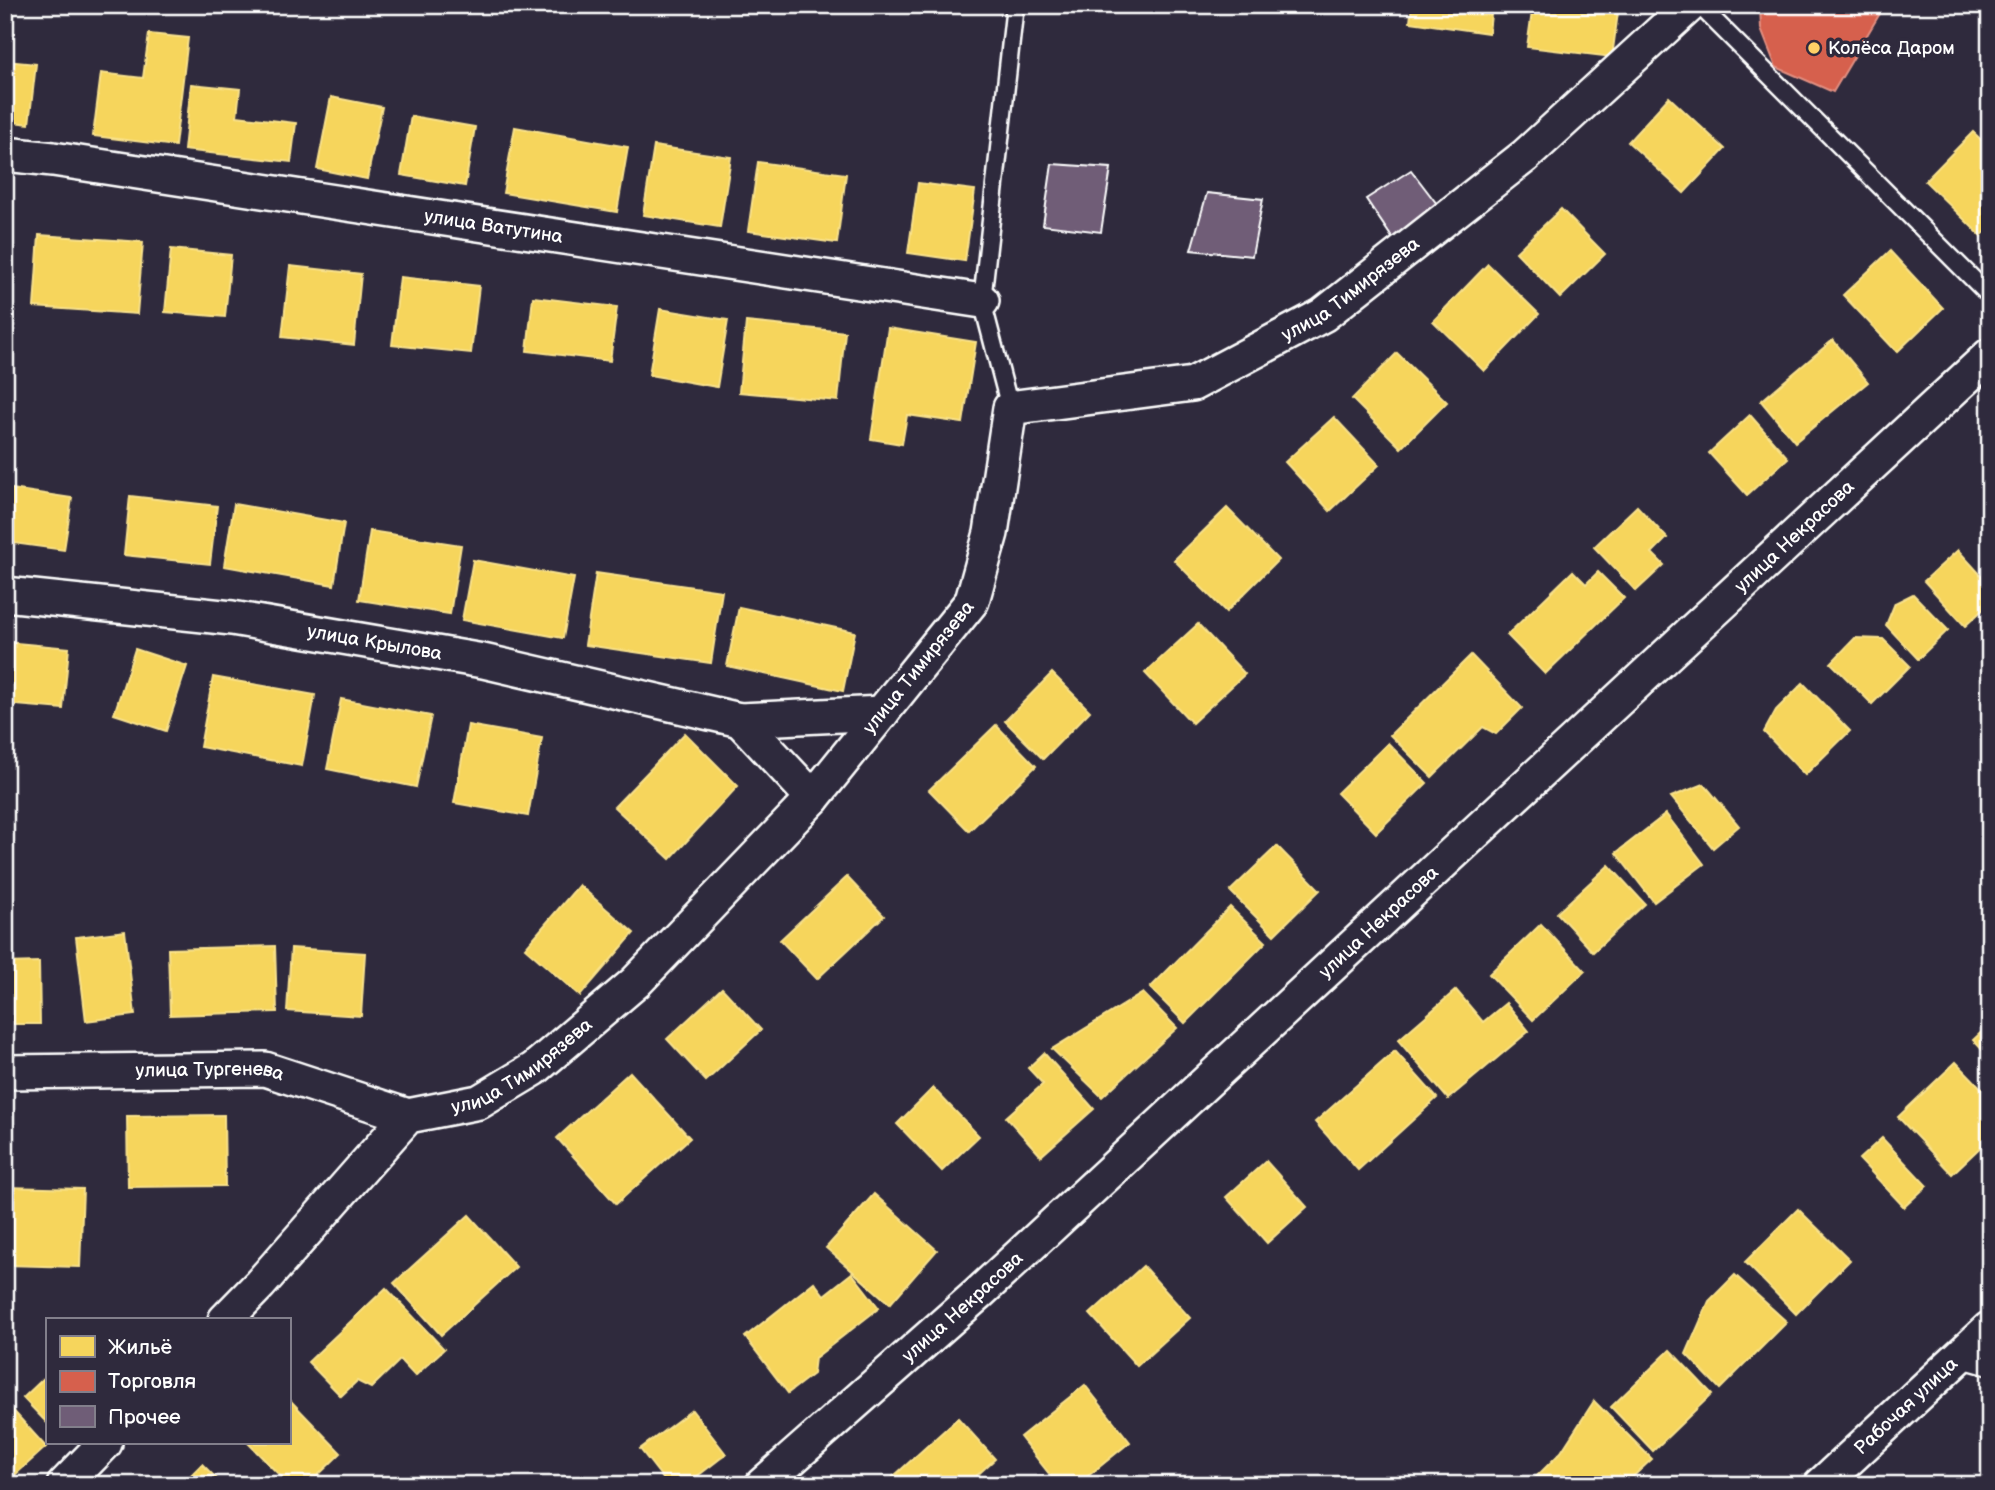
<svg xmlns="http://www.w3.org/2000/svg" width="1995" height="1490" font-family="'Balsamiq Sans',sans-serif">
<rect width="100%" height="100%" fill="#2f2a3d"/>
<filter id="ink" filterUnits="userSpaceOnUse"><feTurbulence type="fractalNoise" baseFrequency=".0143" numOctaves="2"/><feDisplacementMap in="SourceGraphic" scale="14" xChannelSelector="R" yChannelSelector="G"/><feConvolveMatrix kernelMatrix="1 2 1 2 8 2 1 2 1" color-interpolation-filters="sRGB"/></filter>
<g filter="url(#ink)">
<g fill="#f6d55c" stroke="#f9e28d" stroke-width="2">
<polygon points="1311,5 1369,5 1369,9"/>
<polygon points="1412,5 1492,5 1489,33 1410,22"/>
<polygon points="1533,5 1619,5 1612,57 1527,47"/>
<polygon points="149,34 188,38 175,146 93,136 101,73 143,78"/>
<polygon points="5,61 36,64 29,124 5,121"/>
<polygon points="191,84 240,89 237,116 296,123 291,162 184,150"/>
<polygon points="331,97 382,107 367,179 317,169"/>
<polygon points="1669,97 1725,149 1684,193 1628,142"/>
<polygon points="411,116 475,127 465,186 401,175"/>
<polygon points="515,127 628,147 617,212 503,193"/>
<polygon points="1973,132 1990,148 1990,228 1981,236 1925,181"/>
<polygon points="654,146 731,157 720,227 643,215"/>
<polygon points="758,162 846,174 837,243 748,231"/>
<polygon points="918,183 975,190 965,261 908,253"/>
<polygon points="1561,209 1605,254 1560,298 1516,252"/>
<polygon points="39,235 143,242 137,314 34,307"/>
<polygon points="171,249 231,255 225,317 165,312"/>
<polygon points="1890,251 1943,308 1897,352 1843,295"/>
<polygon points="1488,264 1539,314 1484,371 1433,321"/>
<polygon points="290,266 361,274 354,345 282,337"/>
<polygon points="400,277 479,286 471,353 392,345"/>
<polygon points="533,297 617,307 610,361 527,351"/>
<polygon points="660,309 728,320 717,387 649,375"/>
<polygon points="746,322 845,332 838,401 739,392"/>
<polygon points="888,328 976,342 963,423 907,415 902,444 871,439"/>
<polygon points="1833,340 1868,382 1795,442 1761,401"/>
<polygon points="1397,353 1447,402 1401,448 1352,399"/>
<polygon points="1750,415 1788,458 1747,495 1709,453"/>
<polygon points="1334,417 1379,465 1330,511 1285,462"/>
<polygon points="5,488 72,498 64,550 5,542"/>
<polygon points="130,496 217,506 210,564 124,555"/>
<polygon points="234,504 344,523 334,585 224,566"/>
<polygon points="1637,506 1667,538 1652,553 1664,565 1636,591 1594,547"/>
<polygon points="1227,508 1278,560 1226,612 1174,560"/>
<polygon points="370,531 461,545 450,614 359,600"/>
<polygon points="1958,550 1990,585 1990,603 1965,626 1924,581"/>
<polygon points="473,560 574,578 563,638 462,620"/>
<polygon points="1573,571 1586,584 1598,572 1624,598 1545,674 1507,635"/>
<polygon points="596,573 722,591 711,663 585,645"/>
<polygon points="1913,594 1948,630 1918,659 1886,625 1895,603"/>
<polygon points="739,607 855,632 843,691 727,666"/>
<polygon points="1198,624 1245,674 1192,723 1145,673"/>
<polygon points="1855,638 1883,639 1910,666 1872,704 1831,663"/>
<polygon points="5,642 69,648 63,709 5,704"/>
<polygon points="135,649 187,666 166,731 114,714"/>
<polygon points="1471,655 1522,708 1496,734 1483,727 1432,777 1390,735"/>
<polygon points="1052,673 1090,711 1043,759 1005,721"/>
<polygon points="213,677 315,695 302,766 200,747"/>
<polygon points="1803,683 1850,731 1805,775 1764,732 1776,710"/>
<polygon points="341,699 431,716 416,787 327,769"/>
<polygon points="468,725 542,738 528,816 454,803"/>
<polygon points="996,725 1036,766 969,831 929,790"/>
<polygon points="685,733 738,786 670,859 614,807"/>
<polygon points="1388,743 1427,783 1376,833 1337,793"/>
<polygon points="1704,784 1739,826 1713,848 1671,797"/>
<polygon points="1666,814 1704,864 1654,902 1616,853"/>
<polygon points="1277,846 1320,890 1274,935 1230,891"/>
<polygon points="1609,865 1645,904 1593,952 1557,913"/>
<polygon points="847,877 884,916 817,979 780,940"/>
<polygon points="579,885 634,933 580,996 525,948"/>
<polygon points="1230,907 1266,942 1185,1023 1150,988"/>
<polygon points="1541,924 1585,971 1533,1020 1489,974"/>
<polygon points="125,931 135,1015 86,1021 76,937"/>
<polygon points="275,946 277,1012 170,1015 168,949"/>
<polygon points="291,948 365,953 361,1016 287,1011"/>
<polygon points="39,962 40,1024 5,1024 5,963"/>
<polygon points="722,988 761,1030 706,1081 667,1039"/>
<polygon points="1456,990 1483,1022 1506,1003 1529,1031 1448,1099 1398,1040"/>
<polygon points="1143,993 1177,1028 1102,1097 1052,1049"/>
<polygon points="1990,1024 1990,1058 1973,1040"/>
<polygon points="1395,1051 1437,1098 1358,1170 1315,1122"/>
<polygon points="1044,1053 1094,1109 1041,1156 1006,1117 1043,1084 1028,1068"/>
<polygon points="1956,1062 1990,1097 1990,1138 1952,1174 1898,1117"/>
<polygon points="630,1072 690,1138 616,1204 557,1138"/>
<polygon points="933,1088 979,1136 942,1171 897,1124"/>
<polygon points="224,1115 225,1186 128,1187 127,1116"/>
<polygon points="1882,1138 1927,1186 1904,1207 1859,1159"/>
<polygon points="1266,1161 1307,1207 1267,1243 1226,1197"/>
<polygon points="5,1187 83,1189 80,1267 5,1265"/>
<polygon points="874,1194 937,1250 890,1304 826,1248"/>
<polygon points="1798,1209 1850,1260 1796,1314 1745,1262"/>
<polygon points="469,1215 516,1267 441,1335 394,1283"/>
<polygon points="1143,1266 1190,1318 1137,1366 1090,1314"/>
<polygon points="852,1273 879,1308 815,1358 813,1374 788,1393 745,1337 814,1282 824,1295"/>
<polygon points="1735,1275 1787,1322 1720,1389 1686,1354 1709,1301"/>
<polygon points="386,1288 444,1349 415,1376 400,1360 371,1388 357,1381 341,1396 308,1362"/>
<polygon points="1670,1350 1712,1394 1653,1451 1611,1407"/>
<polygon points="47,1375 47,1423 23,1398"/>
<polygon points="1085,1385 1130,1442 1077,1485 1058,1485 1020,1437"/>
<polygon points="289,1399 341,1453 308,1485 289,1485 248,1443 289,1443"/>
<polygon points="1594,1401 1652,1459 1624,1485 1531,1485 1530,1483 1561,1452"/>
<polygon points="9,1406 46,1447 5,1484 5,1409"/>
<polygon points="692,1410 726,1454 686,1485 668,1485 640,1449"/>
<polygon points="958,1418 995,1459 973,1479 978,1485 884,1485"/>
<polygon points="202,1464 223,1485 181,1485"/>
</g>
<polygon fill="#d6604d" stroke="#e29082" stroke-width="2" points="1760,5 1885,5 1833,92 1776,67 1761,29"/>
<g fill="#6f5d77" stroke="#fff" stroke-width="2">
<polygon points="1052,164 1111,168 1101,232 1043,225"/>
<polygon points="1411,170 1440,208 1395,242 1366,199"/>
<polygon points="1207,193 1263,199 1252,256 1191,250"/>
</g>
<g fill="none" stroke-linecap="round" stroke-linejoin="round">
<g stroke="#fff" stroke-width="21">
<g id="lane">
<polyline points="1699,5 1990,296"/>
<polyline points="1010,408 982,301 1015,5"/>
<polyline points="1958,1358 1990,1367"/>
</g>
</g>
<g stroke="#fff" stroke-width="38">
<g id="street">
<path id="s1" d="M5,154L53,159L982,301"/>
<path id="s2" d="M5,594L232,618L483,661L740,720L882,713"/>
<polyline points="740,720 813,798"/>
<path id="s3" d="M5,1072L265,1069L408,1116"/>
<path id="s4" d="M225,1320L260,1284L408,1116L479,1102L534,1069L636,982L813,798L972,601L991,533L1010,408L1193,384L1323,315L1525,156L1690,5"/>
<polyline points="64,1485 105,1443"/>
<path id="s5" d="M762,1485L978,1294L1990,355"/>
<path id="s6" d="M1821,1485L1990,1328"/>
</g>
</g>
<use href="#lane" stroke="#2f2a3d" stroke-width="16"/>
<use href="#street" stroke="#2f2a3d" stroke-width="33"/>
</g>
</g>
<circle fill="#ffd166" stroke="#2f2a3d" stroke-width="2.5" cx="1814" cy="48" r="7"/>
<g text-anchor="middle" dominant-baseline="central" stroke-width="7" stroke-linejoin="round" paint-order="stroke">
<g font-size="19" fill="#fff" stroke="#2f2a3d" text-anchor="start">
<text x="1828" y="48">Колёса Даром</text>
</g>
<g font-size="19" fill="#fff" stroke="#2f2a3d">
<text stroke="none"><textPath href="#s1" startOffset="494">улица Ватутина</textPath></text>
<text stroke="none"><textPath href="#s4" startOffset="1619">улица Тимирязева</textPath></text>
<text stroke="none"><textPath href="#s5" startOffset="1402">улица Некрасова</textPath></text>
<text stroke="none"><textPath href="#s2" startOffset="373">улица Крылова</textPath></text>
<text stroke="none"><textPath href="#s4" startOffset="968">улица Тимирязева</textPath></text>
<text stroke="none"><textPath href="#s5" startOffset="835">улица Некрасова</textPath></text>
<text stroke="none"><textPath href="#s4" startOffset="401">улица Тимирязева</textPath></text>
<text stroke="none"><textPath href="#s3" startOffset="205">улица Тургенева</textPath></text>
<text stroke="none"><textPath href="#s5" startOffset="268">улица Некрасова</textPath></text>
<text stroke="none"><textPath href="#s6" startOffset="116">Рабочая улица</textPath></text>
</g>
</g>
<rect width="1995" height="1490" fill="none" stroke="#2f2a3d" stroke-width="28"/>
<rect x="14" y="14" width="1967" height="1462" fill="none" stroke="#fff" stroke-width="2.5" filter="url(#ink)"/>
<rect x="46" y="1318" width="245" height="126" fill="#2f2a3d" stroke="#827f8b" stroke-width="2"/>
<rect x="60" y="1336" width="35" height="21" fill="#f6d55c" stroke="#827f8b" stroke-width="2"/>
<text x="108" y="1354" font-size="21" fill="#ffffff">Жильё</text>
<rect x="60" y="1371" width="35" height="21" fill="#d6604d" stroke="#827f8b" stroke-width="2"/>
<text x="108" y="1388" font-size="21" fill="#ffffff">Торговля</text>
<rect x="60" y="1406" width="35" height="21" fill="#6f5d77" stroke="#827f8b" stroke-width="2"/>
<text x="108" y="1424" font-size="21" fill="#ffffff">Прочее</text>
</svg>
